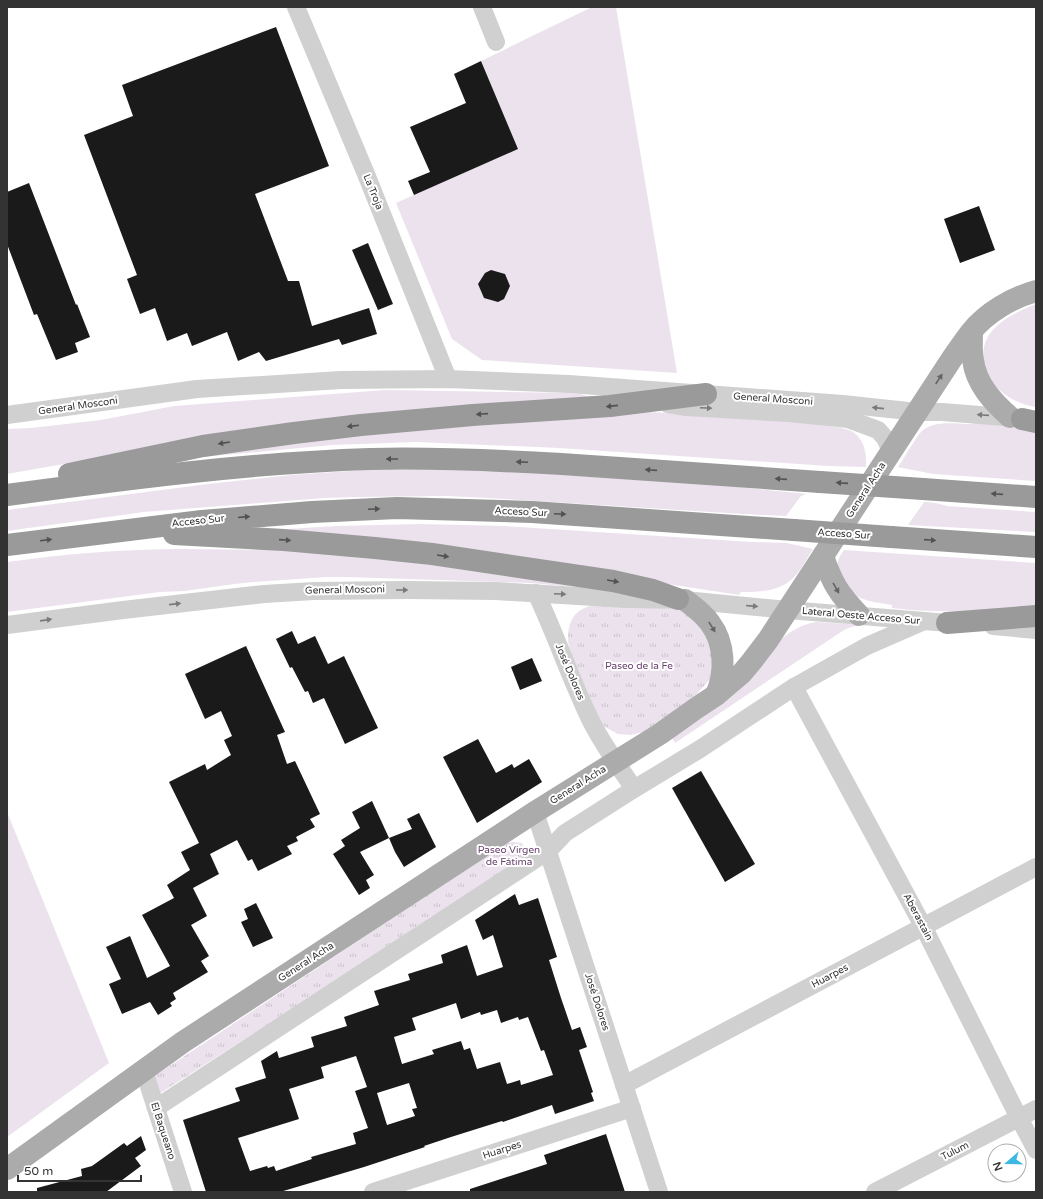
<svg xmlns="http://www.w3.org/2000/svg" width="1043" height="1199" font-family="'Varela Round',sans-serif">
<defs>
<pattern id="park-tufts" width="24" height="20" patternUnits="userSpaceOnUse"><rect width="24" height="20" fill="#ece2ee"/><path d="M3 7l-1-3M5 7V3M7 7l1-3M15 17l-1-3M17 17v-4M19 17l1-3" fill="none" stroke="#cbc2cd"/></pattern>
</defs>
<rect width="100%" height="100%" fill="#fff"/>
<g fill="#ece2ee">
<polygon points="592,7 616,7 677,373 482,360 452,339 396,203 518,149 481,61"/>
<path d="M1036,304V407C1018,404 1003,396 992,382C990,380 987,378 986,375C985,371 985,367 984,363C982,352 984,340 992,331C1003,318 1021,310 1036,304Z"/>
<polygon points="385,390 567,393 580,394 594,398 115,455 7,474 7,429 31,428 101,420 174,406"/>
<path d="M649,412L771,418L835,427C841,428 848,429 853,432C864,439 867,454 866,467L828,466L559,448L416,442L332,445L202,457L296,440Z"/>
<path d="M973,421L1036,430V481L933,474L898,467C904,459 916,436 923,430C936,420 957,424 973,424Z"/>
<polygon points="378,469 473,469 719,485 807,494 801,496 786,516 743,514 488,498 447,496 356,497 325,498 144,512 7,531 7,510 208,484 292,475"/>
<polygon points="924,502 936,503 947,506 1036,512 1036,532 908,525"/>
<path d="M420,524L506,526L752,542L787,543L813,549C807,558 801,570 794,577C780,592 759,592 741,592L739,595L661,583L287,529L336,526Z"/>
<path d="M183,549L291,550L388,559L619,591L530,583L345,577H327L254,582L234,584L185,591L160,592L7,612V562C65,554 124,549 183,549Z"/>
<path d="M844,550L1036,563V609C988,611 940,614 892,608V605C876,602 858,602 847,587C845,584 844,579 842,575C836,563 836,562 844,550Z"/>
<path d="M816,622L862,625L851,627L844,630L675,743L671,736L780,640C791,631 802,624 816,622Z"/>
<polygon points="7,812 109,1063 7,1137"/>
</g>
<g fill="url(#park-tufts)">
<path d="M615,605L677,609L684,611L699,622L714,648L710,679L696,695L647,731L631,735L618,734L605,727L600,722L570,652C566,635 567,614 587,607C595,604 606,605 615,605Z"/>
<polygon points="513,842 522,843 528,857 159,1094 153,1077 506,843"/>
</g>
<g fill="#1a1a1a" fill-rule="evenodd">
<polygon points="276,27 329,166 255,194 288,281 299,281 312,326 369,308 377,334 342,345 339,339 266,361 259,352 238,361 227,332 192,346 187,333 167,341 155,308 140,314 127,279 137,275 84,135 133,116 122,85"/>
<polygon points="481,61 518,149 414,195 408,181 430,172 410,127 466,103 454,74"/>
<polygon points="29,183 76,305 77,304 90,337 75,343 78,352 56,360 37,314 34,315 7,244 7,192"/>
<polygon points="979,206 995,250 960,263 944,219"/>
<polygon points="368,243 393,304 378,310 352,250"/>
<polygon points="491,270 505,274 510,286 504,299 498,302 484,298 478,284 485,273"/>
<polygon points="292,631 298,644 315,636 328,664 344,656 378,728 345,744 324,698 313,703 308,691 305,692 292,667 290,668 276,639"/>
<polygon points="246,646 285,732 277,735 287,764 295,761 320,814 310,819 315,827 296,837 298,841 287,846 292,854 258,871 252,859 248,861 237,840 210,854 219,874 193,888 207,916 191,925 209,956 201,961 208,972 173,993 176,999 170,1003 172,1006 158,1015 150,1002 122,1014 109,984 121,979 106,947 130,936 147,978 170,966 142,915 174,898 167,885 190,870 181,852 199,843 169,782 205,764 207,770 231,755 224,740 232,736 221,711 205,719 185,674"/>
<polygon points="532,658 542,681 520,690 511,667"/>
<polygon points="478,739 496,773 512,764 514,768 529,759 542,782 477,823 443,757"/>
<polygon points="701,771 755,864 725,882 672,788"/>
<polygon points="372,801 389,838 360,852 374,875 366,880 370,888 359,895 333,854 345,846 341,840 360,828 352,812"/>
<polygon points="419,813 436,847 404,867 395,852 389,838 412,829 407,819"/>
<path d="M515,894L519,905L538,898L557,957L549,960L561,998L572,1030L580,1027L587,1047L579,1050L593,1092L591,1093L594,1101L555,1114L552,1105L503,1122L502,1121L451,1137L424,1146L425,1147L364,1167L280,1192H206L183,1120L240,1101L235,1088L266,1078L261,1061L277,1051L279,1058L314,1047L311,1037L347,1026L344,1017L379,1005L374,991L410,980L408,974L443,963L441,955L467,945L477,976L503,967L493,935L483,940L475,920ZM456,1003L461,1019L480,1012L481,1015L497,1010L501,1023L518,1017L519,1020L528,1017L541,1051L544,1050L553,1075L521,1085L520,1080L507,1084L500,1062L477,1069L470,1048L464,1050L461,1041L432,1050L434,1054L402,1064L394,1037L416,1030L412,1018ZM356,1056L367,1087L355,1091L368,1128L353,1133L356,1144L311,1157L312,1159L276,1171L274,1166L268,1168L267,1166L250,1171L238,1138L299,1119L289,1089L324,1078L321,1067ZM409,1083L417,1108L412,1109L415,1116L387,1125L377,1093Z"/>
<polygon points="256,903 273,938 253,947 241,922 248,919 244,909"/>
<polygon points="606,1134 625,1192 470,1192 470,1189 547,1164 544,1155"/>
<polygon points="141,1136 146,1150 135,1158 141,1166 106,1192 37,1192 37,1188 82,1176 81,1169 92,1166 124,1143 127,1146"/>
</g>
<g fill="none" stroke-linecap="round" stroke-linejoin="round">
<g stroke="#d0d0d0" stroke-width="18">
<polyline points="296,7 366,174 448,379"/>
<polyline points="482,7 496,42"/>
<polyline points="668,404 686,407 789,413 848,419 878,430 885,438 891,451"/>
<polyline points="7,415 197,389 341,380 448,379 569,384 843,404 917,412 942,412 1017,418"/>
<path d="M536,593C556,635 570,678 590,719C602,744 619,766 634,789"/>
<polyline points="7,625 123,610 264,594 314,591 407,590 496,591 626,599 685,600 788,610 961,624"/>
<polyline points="993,626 1036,630"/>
<polyline points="794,687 923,926 1019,1118 1036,1150"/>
<polyline points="535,812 659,1192"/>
<polyline points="144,1071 183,1192"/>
<polyline points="624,1085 1036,867"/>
<polyline points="156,1108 548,851 565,833 634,789 700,749 794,687 867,646 922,622"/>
<polyline points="373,1192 632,1108"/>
<polyline points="875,1192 1036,1109"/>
</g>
<g stroke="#ababab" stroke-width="22">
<path d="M972,332C972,341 971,351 973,360C976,384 993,402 1010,417"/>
<path d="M823,556C832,583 839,594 859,615"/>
<path d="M685,600C694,607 704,614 710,623C725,643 726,672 716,695"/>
<path d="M7,1169L183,1042L535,812L660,734L695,709L716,695L742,673L752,661L768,640L951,360C958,350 964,341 971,332C987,312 1012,298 1036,291"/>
</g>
<g stroke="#9a9a9a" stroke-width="22">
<polyline points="1022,419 1036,422"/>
<polyline points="69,474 203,446 294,433 361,425 473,415 610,406 706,394"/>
<polyline points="923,489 1036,497"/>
<path d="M7,495C127,479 248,463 370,459C453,457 537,462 620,468C686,472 753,477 820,482"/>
<polyline points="174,534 284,540 375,548 432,554 613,581 653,590 678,599"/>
<polyline points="891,537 1036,547"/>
<polyline points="7,545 202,521 312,512 397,508 532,512 794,530"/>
<polyline points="947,623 1036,616"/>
</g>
<g stroke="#9a9a9a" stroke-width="22">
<polyline points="820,482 923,489"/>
<polyline points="794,530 891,537"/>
</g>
</g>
<defs><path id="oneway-solid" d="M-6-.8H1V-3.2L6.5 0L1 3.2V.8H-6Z"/></defs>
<g fill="#636363">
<use href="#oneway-solid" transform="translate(939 379) rotate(-57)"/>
<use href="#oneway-solid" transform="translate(836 588) rotate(60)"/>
<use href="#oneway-solid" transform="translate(712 627) rotate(58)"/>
</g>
<g fill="#525252">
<use href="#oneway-solid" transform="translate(612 406) rotate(174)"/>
<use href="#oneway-solid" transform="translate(482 414) rotate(176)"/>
<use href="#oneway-solid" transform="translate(353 426) rotate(173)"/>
<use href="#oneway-solid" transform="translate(224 443) rotate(171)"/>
<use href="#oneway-solid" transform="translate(392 459) rotate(180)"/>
<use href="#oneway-solid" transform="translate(522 462) rotate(-178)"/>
<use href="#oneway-solid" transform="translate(651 470) rotate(-176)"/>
<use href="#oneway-solid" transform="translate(781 479) rotate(-176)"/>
<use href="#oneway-solid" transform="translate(842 483) rotate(-176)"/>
<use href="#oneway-solid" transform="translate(997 494) rotate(-176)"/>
<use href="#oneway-solid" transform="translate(374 509) rotate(-2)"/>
<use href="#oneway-solid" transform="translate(560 514) rotate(3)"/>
<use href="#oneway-solid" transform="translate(244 517) rotate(-5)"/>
<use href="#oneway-solid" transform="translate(46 540) rotate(-7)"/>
<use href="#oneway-solid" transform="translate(285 540) rotate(4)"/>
<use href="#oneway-solid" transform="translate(930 540) rotate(4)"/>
<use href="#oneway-solid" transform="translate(443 556) rotate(9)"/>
<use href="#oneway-solid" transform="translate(613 581) rotate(10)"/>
</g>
<g fill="#7a7a7a">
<use href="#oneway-solid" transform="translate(706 408) rotate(3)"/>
<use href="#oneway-solid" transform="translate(878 408) rotate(-174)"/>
<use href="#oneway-solid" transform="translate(983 415) rotate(-176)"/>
<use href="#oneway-solid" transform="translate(402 590)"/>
<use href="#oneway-solid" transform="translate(560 594) rotate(3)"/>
<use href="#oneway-solid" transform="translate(175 604) rotate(-6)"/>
<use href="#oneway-solid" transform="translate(752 606) rotate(5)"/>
<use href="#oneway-solid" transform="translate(46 620) rotate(-8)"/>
</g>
<g text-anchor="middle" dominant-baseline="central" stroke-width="4" stroke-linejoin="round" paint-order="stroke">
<g font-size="10" fill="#333" stroke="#fff">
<text transform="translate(373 192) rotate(68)">La Troja</text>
<text transform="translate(773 399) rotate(4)">General Mosconi</text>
<text transform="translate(78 406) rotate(-8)">General Mosconi</text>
<text transform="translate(866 490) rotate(-57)">General Acha</text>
<text transform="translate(521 512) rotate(3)">Acceso Sur</text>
<text transform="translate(198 521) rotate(-6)">Acceso Sur</text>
<text transform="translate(844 534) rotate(4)">Acceso Sur</text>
<text transform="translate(345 590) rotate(-1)">General Mosconi</text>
<text transform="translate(861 616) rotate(5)">Lateral Oeste Acceso Sur</text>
<text transform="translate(570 672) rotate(67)">José Dolores</text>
<text transform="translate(578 785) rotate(-32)">General Acha</text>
<text transform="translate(918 917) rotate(62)">Aberastain</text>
<text transform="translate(306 962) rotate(-33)">General Acha</text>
<text transform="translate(830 976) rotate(-28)">Huarpes</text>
<text transform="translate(597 1002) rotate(72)">José Dolores</text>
<text transform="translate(163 1131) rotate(72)">El Baqueano</text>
<text transform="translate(502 1150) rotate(-18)">Huarpes</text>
<text transform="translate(955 1151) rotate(-27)">Tulum</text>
</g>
<g font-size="10" fill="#68406e" stroke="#fff">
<text x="639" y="666">Paseo de la Fe</text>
<text x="509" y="850">Paseo Virgen<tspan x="509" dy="12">de Fátima</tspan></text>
</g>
</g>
<rect width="1043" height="1199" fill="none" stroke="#333333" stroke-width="16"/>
<g transform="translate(1007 1163) rotate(250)"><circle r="19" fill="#ffffff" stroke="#adadad"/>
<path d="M0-3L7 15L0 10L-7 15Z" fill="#3db8e1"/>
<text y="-6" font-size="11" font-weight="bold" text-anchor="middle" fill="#333333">N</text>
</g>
<path d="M18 1175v6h123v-6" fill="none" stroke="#333333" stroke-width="2"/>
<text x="24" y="1175" font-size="12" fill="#333333" stroke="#ffffff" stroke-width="3" paint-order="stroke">50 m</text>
</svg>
